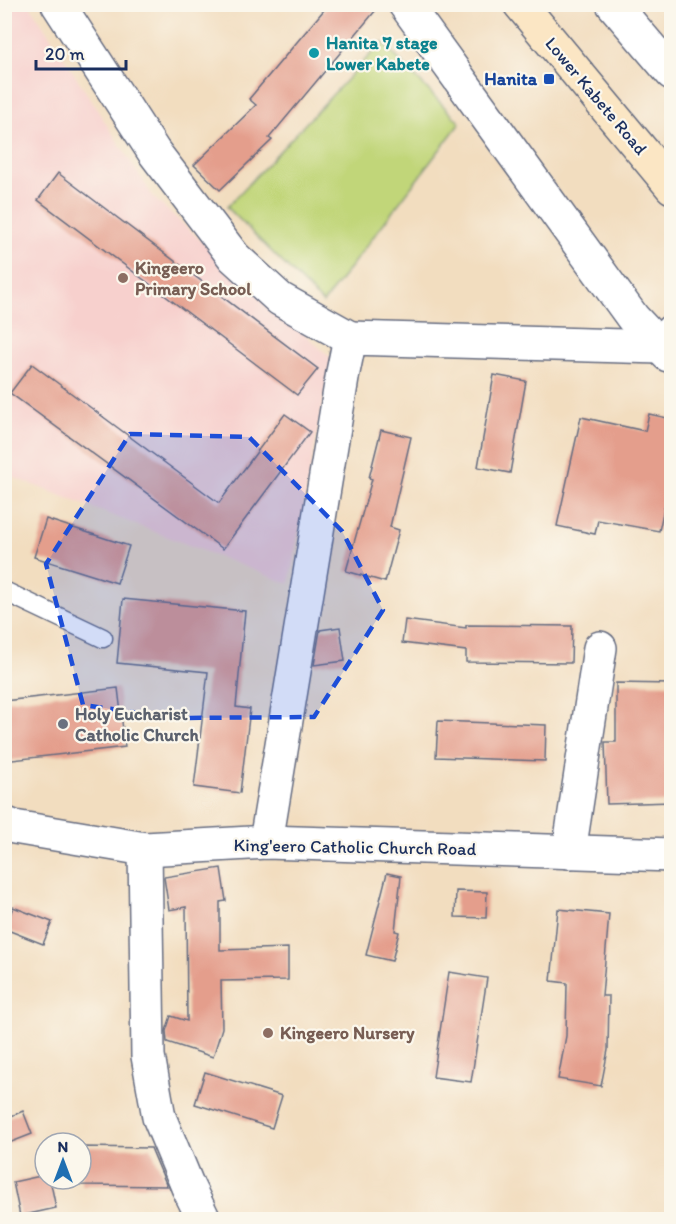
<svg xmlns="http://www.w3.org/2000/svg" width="676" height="1224" font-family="Itim,sans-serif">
<rect width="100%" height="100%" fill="#fbf7ec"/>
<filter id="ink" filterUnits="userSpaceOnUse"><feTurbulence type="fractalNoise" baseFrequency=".0167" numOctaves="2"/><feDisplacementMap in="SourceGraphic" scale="12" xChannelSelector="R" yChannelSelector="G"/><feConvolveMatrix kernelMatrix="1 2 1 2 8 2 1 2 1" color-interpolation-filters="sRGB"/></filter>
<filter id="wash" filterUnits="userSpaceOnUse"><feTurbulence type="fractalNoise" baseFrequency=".008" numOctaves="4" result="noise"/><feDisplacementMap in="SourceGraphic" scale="24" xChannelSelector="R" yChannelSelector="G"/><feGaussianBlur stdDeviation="1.35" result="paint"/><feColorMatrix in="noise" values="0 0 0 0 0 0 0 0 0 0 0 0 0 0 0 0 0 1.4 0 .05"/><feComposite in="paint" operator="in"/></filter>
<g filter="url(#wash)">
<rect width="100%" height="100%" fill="#f2ddbf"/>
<polygon fill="#f7d0cd" points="4,5 30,5 154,198 331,358 289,584 5,474"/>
<polygon fill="#c1d679" stroke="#6e826c" stroke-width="1.5" points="382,42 460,123 323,303 227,207"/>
<g id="blocks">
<g fill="#e49e8c">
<polygon points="329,4 381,4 269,138 272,140 220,190 194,165 256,105 249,99"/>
<polygon points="58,173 318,369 297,395 38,200"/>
<polygon points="32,364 219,503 285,414 310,432 223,549 10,393"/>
<polygon points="494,375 526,381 510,473 478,467"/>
<polygon points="649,414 672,419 672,472 659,531 598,520 595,534 557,526 581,417 645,431"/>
<polygon points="381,430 411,437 390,527 399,530 385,582 346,571 372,479 369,478"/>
<polygon points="46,519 129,546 117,583 34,557"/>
<polygon points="123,599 245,611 236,707 250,709 240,793 194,787 208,672 117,663"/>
<polygon points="405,620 466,628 466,625 572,626 571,663 466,662 466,651 402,643"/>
<polygon points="340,627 345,661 314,665 320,630"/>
<polygon points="616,683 672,684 672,802 607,804 605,742 616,742"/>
<polygon points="118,688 125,747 4,761 4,701"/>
<polygon points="438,721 546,725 545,761 436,757"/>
<polygon points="221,868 226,901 220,902 220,950 288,948 288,980 221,981 222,1028 213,1057 167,1042 166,1031 171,1016 187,1021 186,907 169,910 164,877"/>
<polygon points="387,873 401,876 395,931 399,932 392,961 366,955"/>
<polygon points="456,891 487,892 486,918 455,917"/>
<polygon points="13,907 52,922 43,944 5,929"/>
<polygon points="558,909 609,914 602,996 609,996 608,1050 601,1086 558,1079 566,1036 567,983 551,981"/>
<polygon points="449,972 487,978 471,1082 433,1077"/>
<polygon points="205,1072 282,1096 272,1128 195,1104"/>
<polygon points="23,1111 32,1134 4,1145 4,1119"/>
<polygon points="81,1147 151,1148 167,1186 81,1185"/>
<polygon points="45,1175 45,1179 50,1179 56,1208 20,1216 13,1182"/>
</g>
</g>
</g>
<g filter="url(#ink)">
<use href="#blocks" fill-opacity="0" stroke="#666c80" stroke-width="1.5"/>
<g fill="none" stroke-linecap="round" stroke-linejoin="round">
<g stroke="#666c80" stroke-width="21">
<polyline id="lane" points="4,591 103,638"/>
</g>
<g stroke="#666c80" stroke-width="36">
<g id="street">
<polyline points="58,4 154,152 234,257 280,299 350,338"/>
<polyline points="405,4 633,318 668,355"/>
<polyline points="613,4 672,73"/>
<polyline points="4,823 14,827 145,849 266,842 672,855"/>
<polyline points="266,842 343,372 350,338 660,347 672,331"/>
<polyline points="145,849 148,1056 159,1117 188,1187 204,1220"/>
<polyline points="569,852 600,648"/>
</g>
</g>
<g stroke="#666c80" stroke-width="36">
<polyline id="secondary" points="520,4 672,187"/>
</g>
<use href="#lane" stroke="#fff" stroke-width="18"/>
<use href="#street" stroke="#fff" stroke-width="33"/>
<use href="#secondary" stroke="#fbe6c4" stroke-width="33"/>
</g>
</g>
<path fill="#1d4ed8" fill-opacity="0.2" stroke="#1d4ed8" stroke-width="4.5" stroke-dasharray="12 8" stroke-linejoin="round" d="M130,434L249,437L342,531L383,610L314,717L175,718L83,705L46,564Z"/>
<circle fill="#0f9aa8" stroke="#fbf7ec" stroke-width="2" cx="314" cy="53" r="6"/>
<rect fill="#1a4fb4" stroke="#fbf7ec" stroke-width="2" x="543" y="73" width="12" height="12" rx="3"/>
<g fill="#8d6e63" stroke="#fbf7ec" stroke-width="2">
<circle cx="123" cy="278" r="6"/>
<circle cx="268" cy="1033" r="6"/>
</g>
<circle fill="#6b7280" stroke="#fbf7ec" stroke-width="2" cx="63" cy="724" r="6"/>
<g text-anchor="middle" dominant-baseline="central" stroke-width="4.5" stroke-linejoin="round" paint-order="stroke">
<g font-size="18" font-weight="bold" fill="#0d838f" stroke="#fbf7ec" text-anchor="start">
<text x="326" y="43">Hanita 7 stage<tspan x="326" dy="21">Lower Kabete</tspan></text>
</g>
<g font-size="18" font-weight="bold" fill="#164399" stroke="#fbf7ec" text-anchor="end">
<text x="537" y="79">Hanita</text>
</g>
<g font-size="18" fill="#1b2f5e" stroke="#fbf7ec">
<text transform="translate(596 96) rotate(50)">Lower Kabete Road</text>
<text transform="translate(355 847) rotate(1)">King'eero Catholic Church Road</text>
</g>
<g font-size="18" font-weight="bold" fill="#785e54" stroke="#fbf7ec" text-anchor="start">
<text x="135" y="268">Kingeero<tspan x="135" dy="21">Primary School</tspan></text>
<text x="280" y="1033">Kingeero Nursery</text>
</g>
<g font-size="18" font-weight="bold" fill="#5b616d" stroke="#fbf7ec" text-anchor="start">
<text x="75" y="714">Holy Eucharist<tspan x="75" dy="21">Catholic Church</tspan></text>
</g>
</g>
<rect width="676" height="1224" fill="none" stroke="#fbf7ec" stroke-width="24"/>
<g transform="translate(63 1161)"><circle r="28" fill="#fbf7ec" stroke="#a1a7b3" stroke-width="1.5"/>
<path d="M0-4.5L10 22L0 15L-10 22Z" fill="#1f6fb2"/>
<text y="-9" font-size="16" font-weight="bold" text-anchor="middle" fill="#1b2f5e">N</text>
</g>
<path d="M36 60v9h90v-9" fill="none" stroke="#1b2f5e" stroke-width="3"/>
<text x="45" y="60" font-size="18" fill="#1b2f5e" stroke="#fbf7ec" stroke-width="4.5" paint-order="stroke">20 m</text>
</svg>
